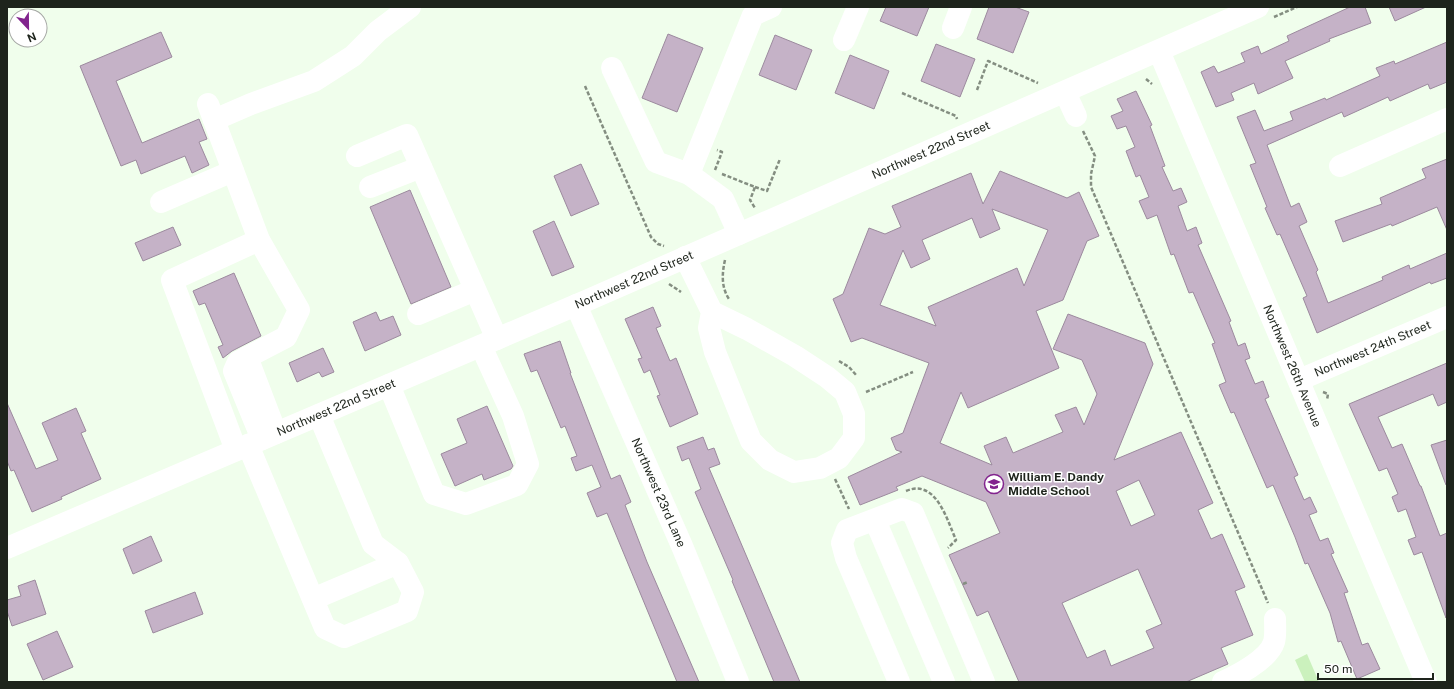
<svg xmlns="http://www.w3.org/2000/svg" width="1454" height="689" font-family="'Public Sans',sans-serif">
<rect width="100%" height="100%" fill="#f0feec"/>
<polygon fill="#cbf1bd" points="1307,654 1319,682 1305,682 1295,660"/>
<g fill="#c5b2c7" stroke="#9c8a9e" fill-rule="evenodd">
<polygon points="886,7 929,7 917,36 880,21"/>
<polygon points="989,7 1015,7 1029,12 1013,53 977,39"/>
<polygon points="1350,7 1365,7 1371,23 1329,39 1330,41 1285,61 1293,78 1258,94 1254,83 1231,93 1234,100 1216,107 1201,72 1214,66 1218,73 1245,62 1241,53 1258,46 1261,54 1289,41 1287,36"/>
<polygon points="1389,7 1426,7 1395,21"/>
<polygon points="161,32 172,57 116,81 142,143 199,119 207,139 199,142 209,165 192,173 185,156 141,174 136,160 121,166 80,66"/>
<polygon points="668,34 703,48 677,112 642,98"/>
<polygon points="775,35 812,50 796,90 759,75"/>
<polygon points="1447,42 1447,82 1430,89 1428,84 1390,101 1388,97 1344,117 1342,112 1267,145 1291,207 1299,203 1307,222 1299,226 1318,270 1316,272 1328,303 1383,280 1382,277 1409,265 1410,269 1447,253 1447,278 1431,284 1430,282 1317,333 1303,298 1307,296 1280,234 1277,235 1265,208 1267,207 1250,165 1256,163 1237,117 1255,110 1264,131 1293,120 1290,112 1325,98 1326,100 1380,76 1376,68 1394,61 1395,64"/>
<polygon points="936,44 975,59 960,97 921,81"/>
<polygon points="850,55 889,71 874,109 835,93"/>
<polygon points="1136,91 1152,125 1150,126 1165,166 1162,167 1173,191 1181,188 1187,202 1178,206 1187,231 1196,227 1202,243 1198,245 1231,321 1229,322 1238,346 1245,343 1250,358 1245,360 1255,384 1263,381 1269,397 1265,399 1298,475 1294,477 1304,500 1310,497 1317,512 1309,515 1320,541 1328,538 1334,553 1331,554 1348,592 1344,593 1362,645 1368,643 1380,669 1357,679 1341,641 1338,642 1330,613 1308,563 1305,564 1295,537 1273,485 1267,488 1234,412 1231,413 1219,385 1226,382 1212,344 1215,343 1193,292 1189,293 1174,254 1171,255 1157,215 1147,219 1139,201 1149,197 1140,175 1136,177 1126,151 1135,147 1126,126 1117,129 1111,116 1123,111 1117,99"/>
<polygon points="1447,159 1447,230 1437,207 1392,226 1391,224 1343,242 1335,221 1382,204 1380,198 1426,178 1422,169"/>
<polygon points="581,164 599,204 571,216 554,176"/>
<path d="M1000,171L1067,198L1079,192L1099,236L1087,241L1063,300L1036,311L1059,368L968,408L961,392L940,443L992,465L984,446L1006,437L1013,453L1063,432L1055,415L1076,407L1084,425L1097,394L1082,360L1053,349L1068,314L1145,343L1153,364L1114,460L1181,432L1213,503L1198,510L1211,539L1222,534L1245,587L1235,591L1253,635L1221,648L1228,664L1186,682H1019L988,611L977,616L949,555L1000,533L986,502L922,476L896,487L898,490L860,505L848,477L902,452L896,450L891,438L903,433L929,363L862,338L851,342L833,299L843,294L869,228L885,234L901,227L892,206L971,173L983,204ZM992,209L1048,230L1024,286L1017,268L928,307L936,326L880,305L903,250L911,268L930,259L922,240L972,218L980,238L1000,229ZM1139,480L1155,515L1131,526L1116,491ZM1138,569L1162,624L1146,631L1154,648L1111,666L1105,650L1087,658L1062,603Z"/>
<polygon points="410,190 451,287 411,304 370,207"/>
<polygon points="554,221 574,267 552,276 533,231"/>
<polygon points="173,227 181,245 143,261 135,243"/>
<polygon points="234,273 261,336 232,351 223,358 218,347 223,345 205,303 199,305 193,291"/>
<polygon points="653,307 661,326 656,328 670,361 676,358 698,414 670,427 657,396 660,395 650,370 644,373 638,359 642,358 625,319"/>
<polygon points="376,312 380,321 393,316 401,335 365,351 353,322"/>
<polygon points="560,341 571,373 570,373 611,479 620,475 631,502 625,505 647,562 699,682 677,682 607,513 597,517 587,493 601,487 592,465 576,471 571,458 577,456 565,426 561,428 537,370 531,372 524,354"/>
<polygon points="323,348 334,372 322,377 319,372 297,382 289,363"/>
<polygon points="1447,363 1447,402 1438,406 1433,394 1378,417 1392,448 1402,444 1420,486 1421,486 1440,536 1447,533 1446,618 1422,552 1414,555 1408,540 1416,537 1406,509 1398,512 1392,497 1398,494 1387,468 1379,471 1349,404"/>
<polygon points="7,403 36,469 58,460 42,423 76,408 86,431 81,433 101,479 61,497 62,499 32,512 14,470 11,471 7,461"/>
<polygon points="487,406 513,466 511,469 484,480 482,474 455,486 441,454 467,443 457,419"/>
<polygon points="703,437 708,450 714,448 720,464 709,468 800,682 774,682 732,581 733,580 695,492 701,489 689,458 682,461 677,447"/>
<polygon points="1447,440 1447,484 1446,485 1431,445"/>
<polygon points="151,536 162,561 133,574 123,549"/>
<polygon points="35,580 46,614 12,626 7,611 7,600 21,596 18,586"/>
<polygon points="195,592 203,614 153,633 145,611"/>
<polygon points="57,631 73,667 43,680 27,644"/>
</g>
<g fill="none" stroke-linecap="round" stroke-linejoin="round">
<g stroke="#848e81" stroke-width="2.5" stroke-dasharray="4 2" stroke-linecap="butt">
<polyline points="1274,17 1297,7"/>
<polyline points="1146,79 1152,84"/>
<polyline points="585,86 651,237 658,244 664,246"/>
<polyline points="977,90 988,61 1038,83"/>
<polyline points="902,93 956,116 957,119"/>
<polyline points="1083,131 1095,156 1091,174 1091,187 1268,603"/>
<polyline points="715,170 722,152 717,150"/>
<polyline points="722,174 755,187 750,200 755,208"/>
<polyline points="755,187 767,191 780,159"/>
<path d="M725,260C722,273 721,287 729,299"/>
<polyline points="669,284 681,292"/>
<polyline points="839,361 849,367 857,376"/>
<polyline points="866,392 913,372"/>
<polyline points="1323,392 1328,394 1327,400"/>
<polyline points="835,479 849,509"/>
<path d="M906,491C936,478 947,520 956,540L948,548"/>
<polyline points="963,584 968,582"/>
</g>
<g stroke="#fff" stroke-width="22">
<polyline points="953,28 961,7"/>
<polyline points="844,40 858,7"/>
<path id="s1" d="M1159,51L1426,682"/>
<polyline points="612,68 656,162 689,174 723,199 739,234"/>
<polyline points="1065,92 1076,116"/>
<polyline points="208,104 259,240 299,310 286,337 238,362 234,371 262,439"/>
<polyline points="214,120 251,104 314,81 353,56 378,31 410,7"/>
<polyline points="357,156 407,135 497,339"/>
<polyline points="1340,166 1447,119"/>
<polyline points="689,174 753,15 771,7"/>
<polyline points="370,187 421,167"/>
<polyline points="161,202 233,171"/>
<polyline points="685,257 712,312 709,328 715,352 751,441 770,460 794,472 820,468 839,458 854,438 854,414 845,392 827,377 795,356 747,329 712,312"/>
<path id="s2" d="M576,305L682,546L738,682"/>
<polyline points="418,314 475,290"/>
<polyline points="247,357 276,433"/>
<path id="s3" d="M1299,380L1447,317"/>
<polyline points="389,385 434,494 466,504 517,485 528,464 513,416 481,346"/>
<polyline points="248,445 325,628 344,637 407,611 413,592 398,563 373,544 319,415"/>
<polyline points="236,450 172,280 259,240"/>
<polyline points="875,520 944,682"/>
<path id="s4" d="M7,548L588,300L1258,7"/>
<polyline points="313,599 398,563"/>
<polyline points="899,682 846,558 842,543 847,530 902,509 913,513 984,682"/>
<path d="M1223,682C1238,675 1269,659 1274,642C1276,635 1275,626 1275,619"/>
</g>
</g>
<defs>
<g id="school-ring" transform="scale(1)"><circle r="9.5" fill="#fff" stroke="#82238e" stroke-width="1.5"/><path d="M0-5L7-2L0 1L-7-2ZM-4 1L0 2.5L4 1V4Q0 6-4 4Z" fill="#82238e"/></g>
</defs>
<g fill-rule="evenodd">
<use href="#school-ring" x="994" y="484"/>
</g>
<g text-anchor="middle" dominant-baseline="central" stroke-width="3" stroke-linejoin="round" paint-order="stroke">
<g font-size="12" fill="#1e241c" stroke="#fff">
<text stroke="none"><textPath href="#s4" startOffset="1006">Northwest 22nd Street</textPath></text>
<text stroke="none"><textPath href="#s4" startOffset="682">Northwest 22nd Street</textPath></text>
<text stroke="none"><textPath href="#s3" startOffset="80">Northwest 24th Street</textPath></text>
<text stroke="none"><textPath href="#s1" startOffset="342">Northwest 26th Avenue</textPath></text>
<text stroke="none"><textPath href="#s4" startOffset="358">Northwest 22nd Street</textPath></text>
<text stroke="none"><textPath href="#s2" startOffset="205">Northwest 23rd Lane</textPath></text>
</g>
<g font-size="12" font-weight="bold" fill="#1e241c" stroke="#fff" text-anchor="start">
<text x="1008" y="477">William E. Dandy<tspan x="1008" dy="14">Middle School</tspan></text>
</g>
</g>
<rect width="1454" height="689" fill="none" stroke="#1e241c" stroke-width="16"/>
<g transform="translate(28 28) rotate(158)"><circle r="19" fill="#ffffff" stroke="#a5a7a4"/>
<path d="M0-3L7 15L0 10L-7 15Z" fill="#82238e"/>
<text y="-6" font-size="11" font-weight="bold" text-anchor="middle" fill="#1e241c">N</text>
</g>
<path d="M1318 673v6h115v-6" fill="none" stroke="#1e241c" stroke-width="2"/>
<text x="1324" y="673" font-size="12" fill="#1e241c" stroke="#ffffff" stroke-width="3" paint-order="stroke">50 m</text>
</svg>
